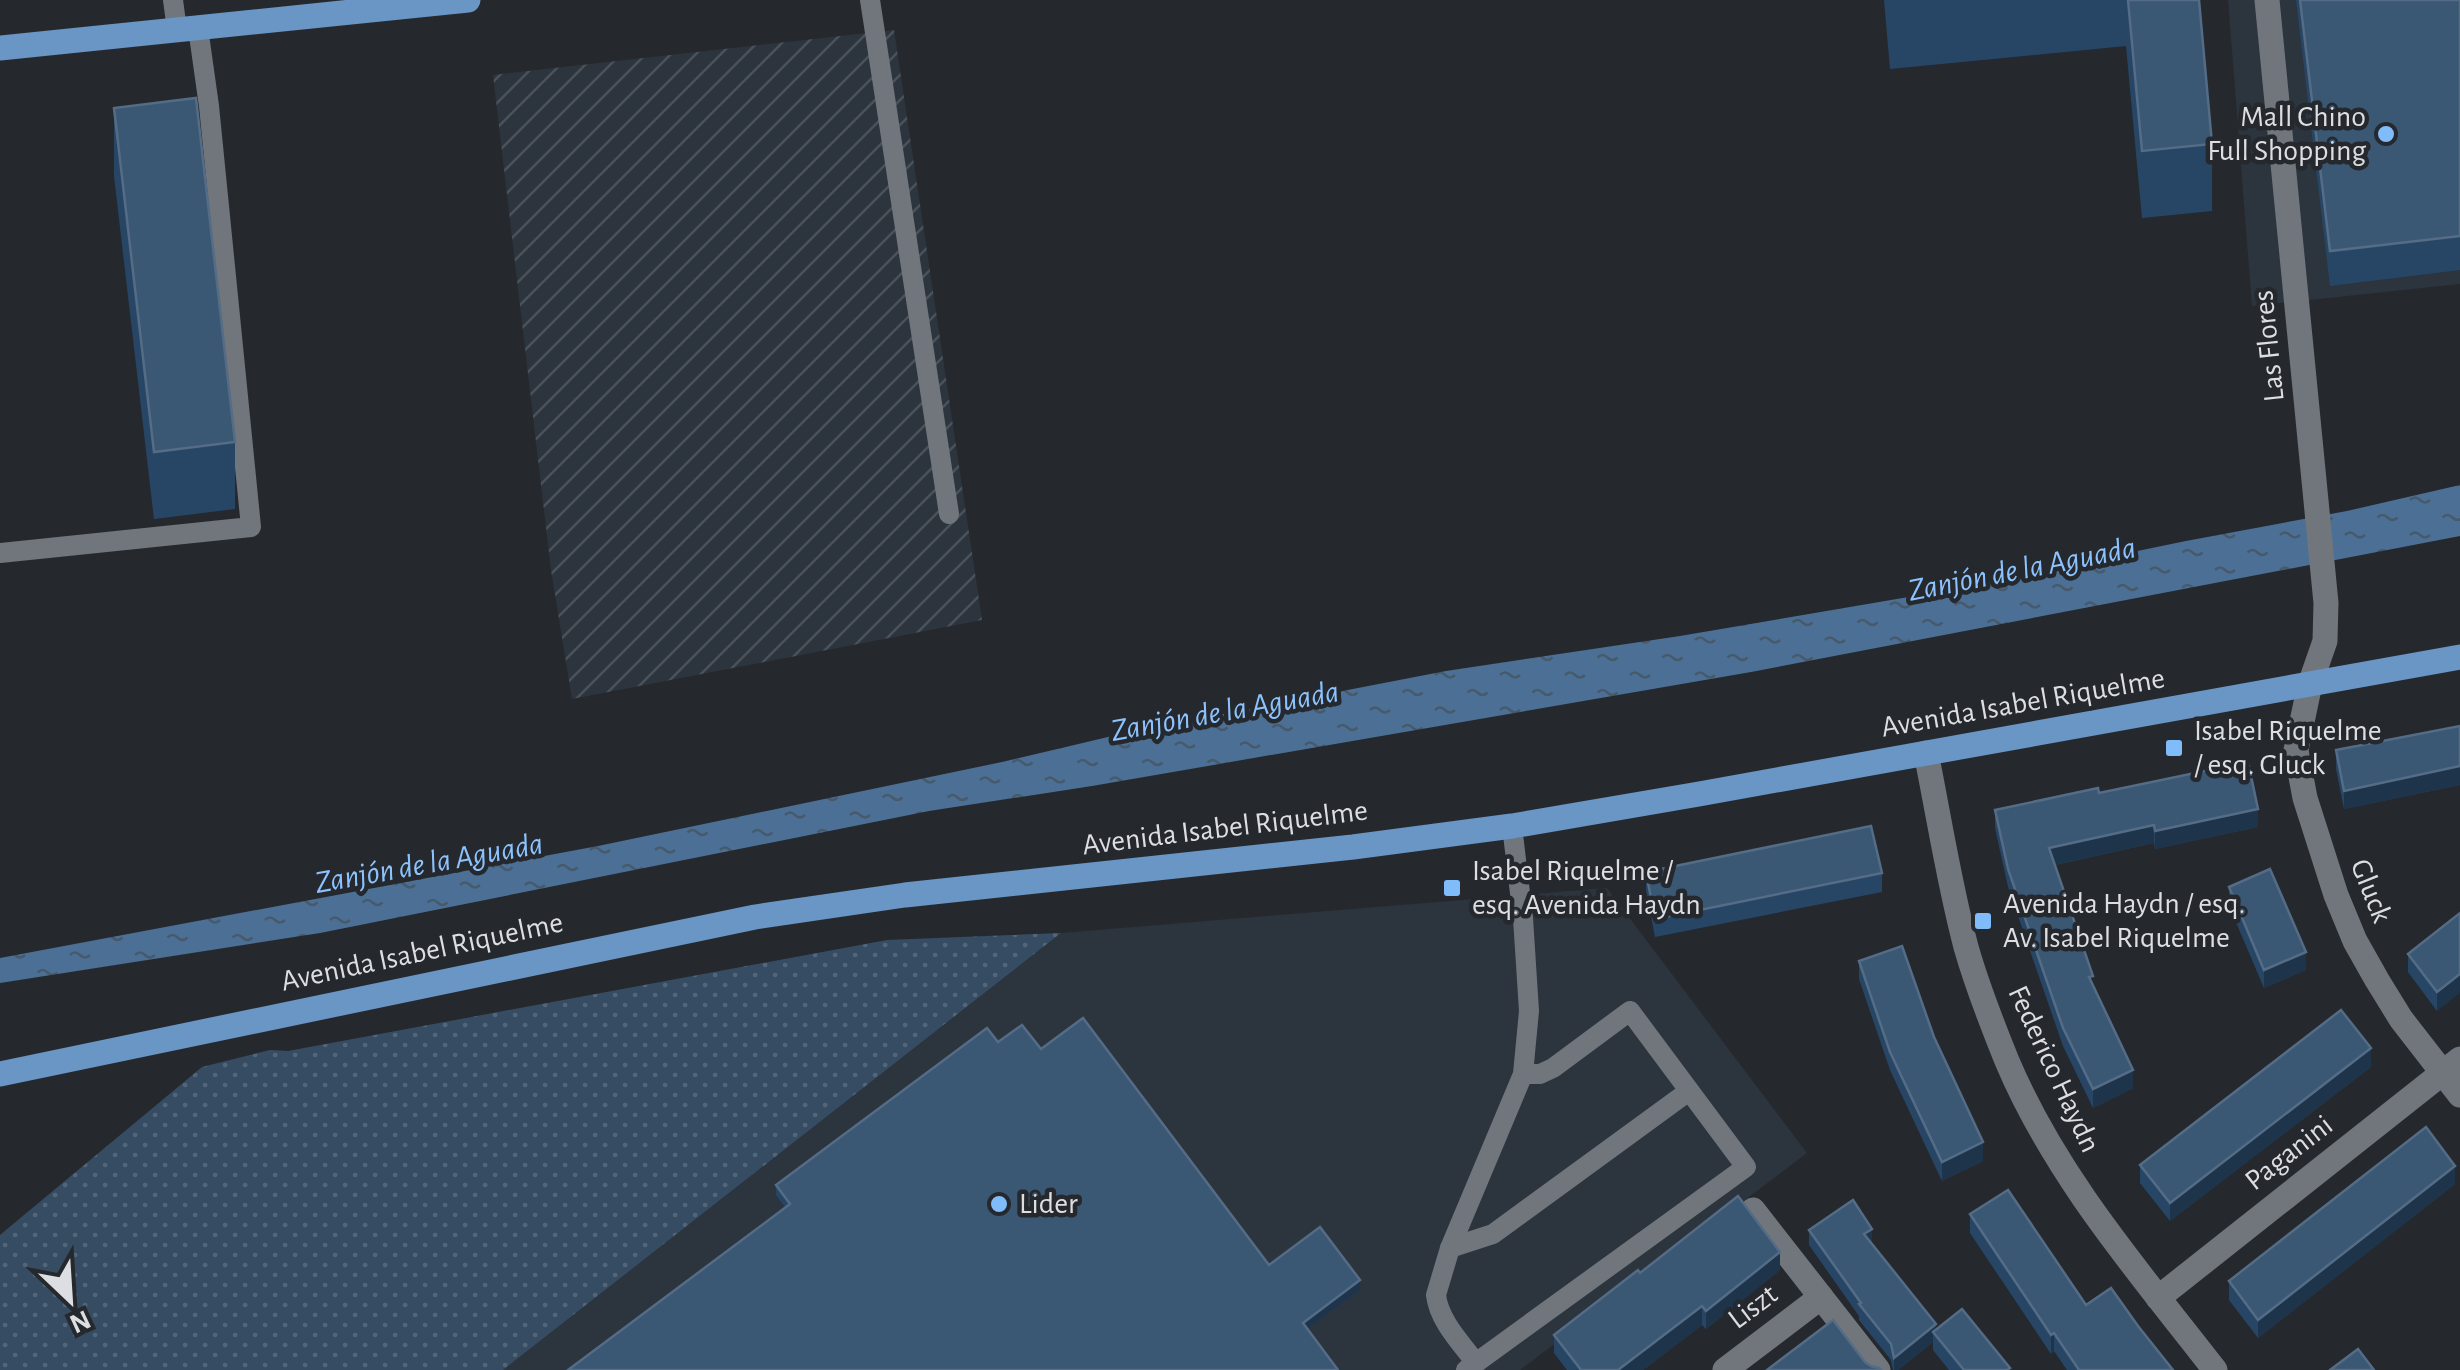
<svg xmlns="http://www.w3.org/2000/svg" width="2460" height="1370" font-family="'Alegreya Sans',sans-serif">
<defs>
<pattern id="industrial-furrows" width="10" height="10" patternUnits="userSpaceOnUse" patternTransform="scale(2.5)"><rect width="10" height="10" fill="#2c343d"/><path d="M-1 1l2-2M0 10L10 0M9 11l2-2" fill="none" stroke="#4a5159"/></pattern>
<pattern id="grass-dots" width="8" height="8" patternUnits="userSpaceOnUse" patternTransform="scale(2.5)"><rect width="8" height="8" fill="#364c63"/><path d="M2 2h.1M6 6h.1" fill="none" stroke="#526579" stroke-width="1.8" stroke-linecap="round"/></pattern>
<pattern id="water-ripples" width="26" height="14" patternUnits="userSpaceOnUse" patternTransform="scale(2.5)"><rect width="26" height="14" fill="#4c7095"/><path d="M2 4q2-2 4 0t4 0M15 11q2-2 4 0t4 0" fill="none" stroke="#475a6c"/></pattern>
</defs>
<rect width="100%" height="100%" fill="#25292e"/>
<g fill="#2c343d">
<polygon points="2228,0 2460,0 2460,284 2252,306"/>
<polygon points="1607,888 1807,1153 1520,1370 503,1370 1061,933"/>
</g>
<polygon fill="url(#industrial-furrows)" points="894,30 982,620 572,699 551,570 493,75"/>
<polygon fill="url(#grass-dots)" points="1061,933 503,1370 0,1370 0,1235 202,1067 270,1050 288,1051 887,940"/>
<polygon fill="url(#water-ripples)" points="2460,485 2460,536 1751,672 1092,786 929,811 320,933 0,983 0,958 598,846 1002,762 1125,733 1446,671 1680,636 1938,592 2186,541 2347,511"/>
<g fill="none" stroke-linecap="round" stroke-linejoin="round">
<g stroke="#71767c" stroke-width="20">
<polyline points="173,0 177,30"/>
<polyline points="870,0 949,514"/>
<polyline points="0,553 251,527 209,106 198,28"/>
<polyline points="1450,1248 1493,1234 1689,1091"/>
<path d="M1476,1363C1461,1343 1439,1321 1436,1295L1450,1248L1523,1074L1529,1011L1523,918L1512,826"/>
<polyline points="1466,1370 1746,1167 1630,1011 1553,1068 1540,1074 1523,1074"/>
</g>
<g stroke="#71767c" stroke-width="25">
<polyline points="2310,684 2296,750 2305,798 2336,895 2355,941 2377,980 2401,1019 2460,1095"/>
<path d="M1926,753C1939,817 1949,883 1966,947C1977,986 1992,1024 2007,1061C2056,1177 2139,1272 2215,1370"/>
<polyline points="1753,1210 1878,1370"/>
<polyline points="2158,1298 2460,1059"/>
<polyline points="1725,1370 1821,1297"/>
</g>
<polyline stroke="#71767c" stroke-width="25" points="2267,0 2326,603 2325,641 2310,684"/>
<g stroke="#6996c5" stroke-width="25">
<polyline points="0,48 468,0"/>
<polyline points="0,1074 755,917 905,895 1353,847 1512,826 1699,794 2460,657"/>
</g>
</g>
<g fill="#274666">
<polygon points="1884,0 2199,0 2212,144 2212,211 2142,218 2126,46 1890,69"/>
<polygon points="2296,0 2460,0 2460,270 2330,286"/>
<polygon points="114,108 235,442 235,509 154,519 114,176"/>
<polygon points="2460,726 2460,785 2344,809 2336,769 2336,750"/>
<polygon points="2099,793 2258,827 2155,849 2154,843 2055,865 2093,986 2133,1088 2093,1108 2063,1046 2008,887 1995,828 1995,810"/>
<polygon points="1646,872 1882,873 1882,892 1655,937 1646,890"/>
<polygon points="2229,887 2306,970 2264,988 2229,906"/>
<polygon points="2460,913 2437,1011 2408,972 2408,954"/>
<polygon points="1859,961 1934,1037 1983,1161 1942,1181 1890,1070 1859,979"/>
<polygon points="998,1042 1041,1049 1269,1265 1360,1290 1307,1329 785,1207 776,1195 776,1185"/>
<polygon points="2371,1067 2170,1221 2140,1183 2140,1165"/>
<polygon points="2455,1184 2258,1338 2229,1300 2229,1281"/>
<polygon points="1970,1214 2086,1305 2138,1326 2173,1370 2067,1370 2054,1351 2051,1354 1970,1233"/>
<polygon points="1809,1230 1872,1244 1936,1330 2010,1370 1949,1370 1933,1350 1933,1342 1898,1370 1893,1370 1891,1360 1859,1320 1859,1316 1809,1245"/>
<polygon points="1780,1270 1706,1329 1702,1325 1643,1370 1567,1370 1554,1353 1554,1335 1640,1273"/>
</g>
<g fill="#1e344a">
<polygon points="2460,766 2460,785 2344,809 2344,791"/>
<polygon points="2258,809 2258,827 2155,849 2155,831"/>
<polygon points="2154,825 2154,843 2049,866 2049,848"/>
<polygon points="2306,952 2306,970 2264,988 2264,970"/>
<polygon points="2460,974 2460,993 2437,1011 2437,992"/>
<polygon points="2371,1048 2371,1067 2170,1221 2170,1203"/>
<polygon points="2133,1070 2133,1088 2093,1108 2093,1089"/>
<polygon points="1983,1142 1983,1161 1942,1181 1942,1162"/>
<polygon points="2455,1166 2455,1184 2258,1338 2258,1320"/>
<polygon points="1872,1229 1872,1244 1864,1234"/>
<polygon points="1780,1252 1780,1270 1706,1329 1706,1311"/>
<polygon points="1360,1280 1360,1290 1303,1332 1303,1323"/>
<polygon points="1702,1306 1702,1325 1643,1370 1618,1370"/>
<polygon points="1936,1324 1936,1336 1933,1332 1933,1342 1898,1370 1894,1370 1894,1358"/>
<polygon points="2054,1333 2054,1351 2051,1354 2051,1335"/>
</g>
<g fill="#3a5774" stroke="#546c85" stroke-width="2.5">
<polygon points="2128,0 2199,0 2212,144 2142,151"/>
<polygon points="2300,0 2460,0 2460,236 2330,251"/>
<polygon points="196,98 235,442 154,452 114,108"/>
<polygon points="2460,726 2460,766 2344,791 2336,750"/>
<polygon points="2248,762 2258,809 2155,831 2154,825 2049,848 2093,976 2089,977 2133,1070 2093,1089 2063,1028 2008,869 1995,810 2098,788 2099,793"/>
<polygon points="1871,826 1882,873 1655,919 1646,872"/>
<polygon points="2270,869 2306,952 2264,970 2229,887"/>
<polygon points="2460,913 2460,974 2437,992 2408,954"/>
<polygon points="1902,946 1934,1037 1983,1142 1942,1162 1890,1052 1859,961"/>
<polygon points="2341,1010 2371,1048 2170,1203 2140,1165"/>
<polygon points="1083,1018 1269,1265 1320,1227 1360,1280 1303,1323 1338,1370 568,1370 790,1204 776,1185 987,1028 998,1042 1022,1025 1041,1049"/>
<polygon points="2426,1127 2455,1166 2258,1320 2229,1281"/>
<polygon points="2008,1190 2086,1305 2111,1288 2138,1326 2173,1370 2079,1370 2054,1333 2051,1335 1970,1214"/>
<polygon points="1738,1196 1780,1252 1706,1311 1702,1306 1618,1370 1581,1370 1554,1335 1638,1270 1640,1273"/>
<polygon points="1853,1200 1872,1229 1864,1234 1936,1324 1894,1358 1891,1344 1859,1304 1861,1303 1809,1230"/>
<polygon points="1962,1309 2010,1368 2007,1370 1964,1370 1933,1332"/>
<polygon points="1833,1320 1865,1362 1871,1366 1879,1368 1881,1370 1767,1370"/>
<polygon points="2358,1349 2374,1370 2330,1370"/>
</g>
<g fill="#81bcfa" stroke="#25292e" stroke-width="4">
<circle cx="2386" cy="134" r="10"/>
<rect x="2164" y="738" width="20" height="20" rx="5"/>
<rect x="1442" y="878" width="20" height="20" rx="5"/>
<rect x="1973" y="911" width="20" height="20" rx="5"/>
<circle cx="999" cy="1204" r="10"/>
</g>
<g text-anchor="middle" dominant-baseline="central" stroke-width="9" stroke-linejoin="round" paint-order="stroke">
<g font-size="30" fill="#dcdee2" stroke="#25292e" text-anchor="start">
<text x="2366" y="117" text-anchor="end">Mall Chino<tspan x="2366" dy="34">Full Shopping</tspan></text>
<text x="2194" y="731">Isabel Riquelme<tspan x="2194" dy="34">/ esq. Gluck</tspan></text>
<text x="1472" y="871">Isabel Riquelme /<tspan x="1472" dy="34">esq. Avenida Haydn</tspan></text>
<text x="2003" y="904">Avenida Haydn / esq.<tspan x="2003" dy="34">Av. Isabel Riquelme</tspan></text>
<text x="1019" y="1204">Lider</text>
</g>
<g font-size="30" fill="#dcdee2" stroke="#25292e">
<text transform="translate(2269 346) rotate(-96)">Las Flores</text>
<text transform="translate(2023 703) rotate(-10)">Avenida Isabel Riquelme</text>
<text transform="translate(1225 828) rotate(-7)">Avenida Isabel Riquelme</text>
<text transform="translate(2371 891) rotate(68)">Gluck</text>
<text transform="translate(422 952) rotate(-12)">Avenida Isabel Riquelme</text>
<text transform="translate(2054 1069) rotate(65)">Federico Haydn</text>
<text transform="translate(2289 1153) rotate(-38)">Paganini</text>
<text transform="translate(1753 1307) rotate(-37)">Liszt</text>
</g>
<g font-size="32" font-style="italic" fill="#8cc3fe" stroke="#25292e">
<text transform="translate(2022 569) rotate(-11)">Zanjón de la Aguada</text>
<text transform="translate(1225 711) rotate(-10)">Zanjón de la Aguada</text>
<text transform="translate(429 863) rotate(-10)">Zanjón de la Aguada</text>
</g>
</g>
<g transform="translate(70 1300) rotate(155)" stroke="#25292e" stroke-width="8" paint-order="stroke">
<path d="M0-8L18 38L0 25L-18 38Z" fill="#dcdee2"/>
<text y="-15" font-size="28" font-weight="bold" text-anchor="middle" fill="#dcdee2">N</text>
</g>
</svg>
